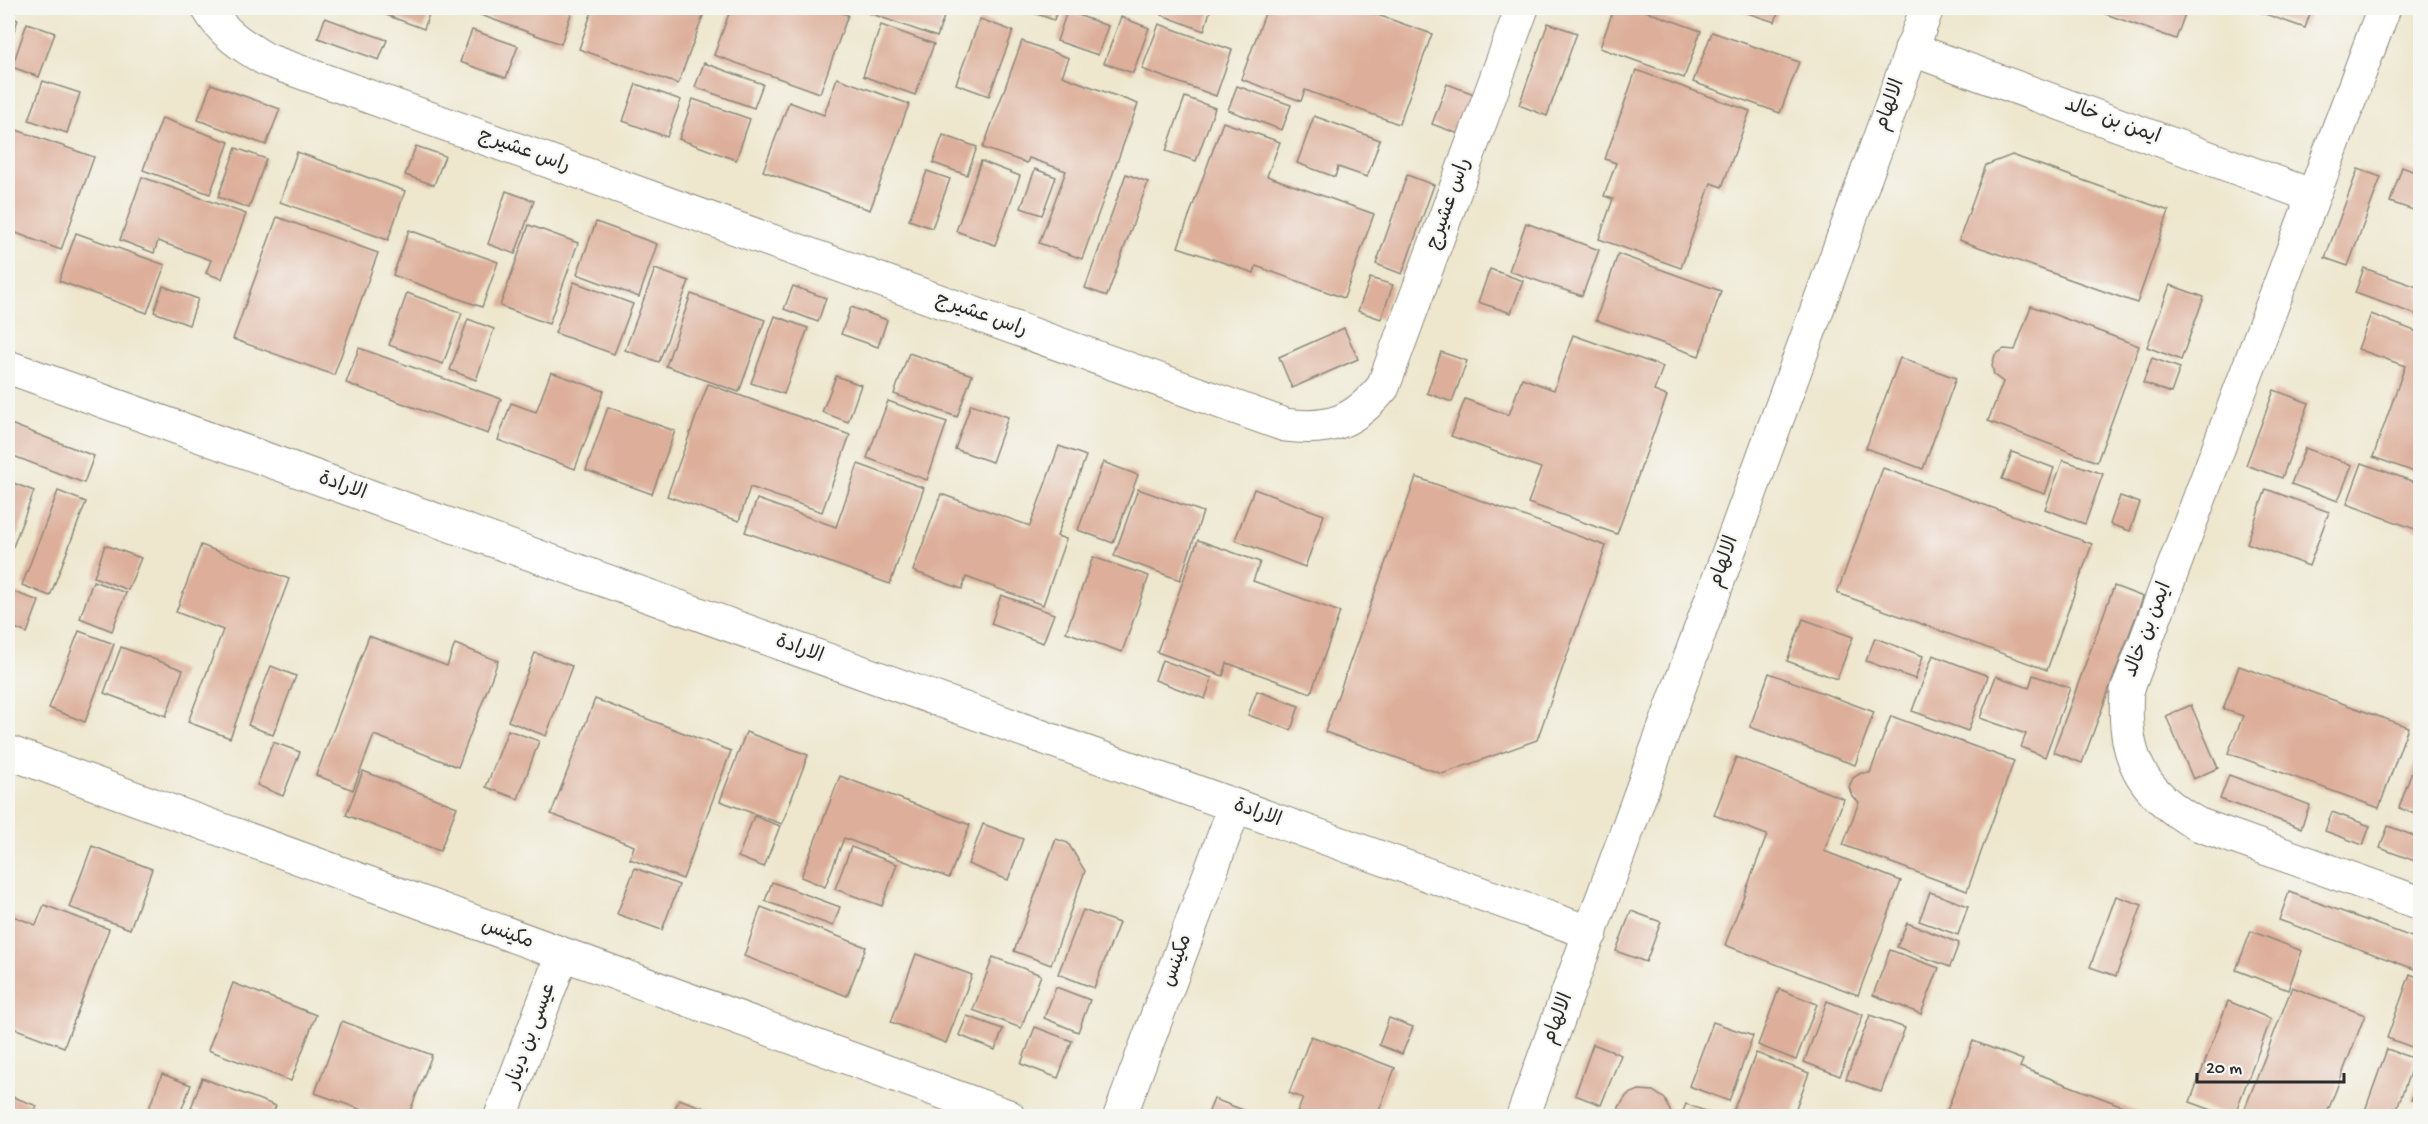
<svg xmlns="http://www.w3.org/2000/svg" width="2428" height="1124" font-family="'Gochi Hand','Playpen Sans Arabic',sans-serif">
<rect width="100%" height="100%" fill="#f6f6f2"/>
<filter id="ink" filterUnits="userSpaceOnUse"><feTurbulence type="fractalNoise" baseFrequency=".0167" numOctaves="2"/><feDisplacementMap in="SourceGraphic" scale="12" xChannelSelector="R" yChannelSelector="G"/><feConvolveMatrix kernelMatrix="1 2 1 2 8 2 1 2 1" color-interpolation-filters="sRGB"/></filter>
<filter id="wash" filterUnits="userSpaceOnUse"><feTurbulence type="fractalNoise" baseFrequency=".008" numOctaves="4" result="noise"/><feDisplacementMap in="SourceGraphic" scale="24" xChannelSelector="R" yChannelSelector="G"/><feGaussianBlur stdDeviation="1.35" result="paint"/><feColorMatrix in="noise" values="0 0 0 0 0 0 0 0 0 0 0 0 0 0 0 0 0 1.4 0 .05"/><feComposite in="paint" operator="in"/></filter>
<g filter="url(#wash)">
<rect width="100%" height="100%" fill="#eee7ce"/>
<g id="blocks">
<g fill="#ddaf9a">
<polygon points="370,8 431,8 424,29 370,9"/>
<polygon points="477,8 573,8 561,44 475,13"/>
<polygon points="593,8 706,8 678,84 579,49"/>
<polygon points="731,8 826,8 848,15 820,93 714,55"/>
<polygon points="855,8 947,8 937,37"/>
<polygon points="1020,8 1058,8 1054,20"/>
<polygon points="1164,8 1211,8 1204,31 1162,15"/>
<polygon points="1267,8 1358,8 1432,34 1399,124 1305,90 1301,101 1241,79"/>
<polygon points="1614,8 1637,8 1701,31 1684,78 1600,48"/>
<polygon points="1739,8 1780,8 1775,22 1738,10"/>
<polygon points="2089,8 2187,8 2176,39"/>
<polygon points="2248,8 2312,8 2305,28"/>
<polygon points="1067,11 1108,26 1098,55 1057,41"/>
<polygon points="8,16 18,20 8,47"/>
<polygon points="1121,17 1149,28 1133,73 1104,63"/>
<polygon points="325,18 387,40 379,60 318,38"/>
<polygon points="980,19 1013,31 989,96 956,84"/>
<polygon points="27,23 55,33 39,77 12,67"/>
<polygon points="1548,23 1577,33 1547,116 1519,105"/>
<polygon points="1159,24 1232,50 1216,96 1142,69"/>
<polygon points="881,25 934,44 915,95 863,76"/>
<polygon points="472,30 518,46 506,78 460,62"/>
<polygon points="1712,32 1799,62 1780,113 1693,82"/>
<polygon points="1022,41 1069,58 1062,76 1138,104 1082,259 1039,243 1066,171 1029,158 1027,163 983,148"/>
<polygon points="704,63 763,84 754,108 695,87"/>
<polygon points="1636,70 1750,111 1722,187 1711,183 1681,268 1599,239 1613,199 1604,196 1616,163 1605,159"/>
<polygon points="837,78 909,104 870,210 763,171 789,102 824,115"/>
<polygon points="43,81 80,93 67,133 29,120"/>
<polygon points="211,84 280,109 266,145 198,120"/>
<polygon points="636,84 681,100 667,137 623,121"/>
<polygon points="1447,84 1474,94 1459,134 1432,124"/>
<polygon points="1237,86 1291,105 1282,130 1228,110"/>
<polygon points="1185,97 1215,108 1196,161 1166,151"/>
<polygon points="693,99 750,119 736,160 679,139"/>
<polygon points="1314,116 1380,140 1367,177 1338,167 1335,177 1297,163"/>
<polygon points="162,118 229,142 210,194 143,170"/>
<polygon points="1223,122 1280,142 1267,176 1374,214 1344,298 1256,266 1254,273 1178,247"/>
<polygon points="8,127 94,157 61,250 8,230"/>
<polygon points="943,135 977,147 967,175 933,163"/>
<polygon points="416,146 445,156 434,185 405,175"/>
<polygon points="236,148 266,159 249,208 218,197"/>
<polygon points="297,152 405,191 388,240 280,202"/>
<polygon points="2012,155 2169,211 2137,303 1959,240 1986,165"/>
<polygon points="981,161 1020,176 995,245 956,231"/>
<polygon points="2402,167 2420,174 2419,212 2390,202"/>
<polygon points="1035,169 1056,177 1042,215 1021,208"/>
<polygon points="2358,169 2381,177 2348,266 2325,258"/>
<polygon points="927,171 950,179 932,228 909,220"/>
<polygon points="1126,174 1148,182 1107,296 1085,288"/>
<polygon points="1407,175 1434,185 1402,274 1376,264"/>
<polygon points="142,177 246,214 222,279 206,273 211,260 158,241 154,253 120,240"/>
<polygon points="506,191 534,201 515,254 488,244"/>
<polygon points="277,217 378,253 334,375 233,339"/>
<polygon points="596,222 657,244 639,297 577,274"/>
<polygon points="1526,223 1599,250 1582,296 1509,271"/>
<polygon points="529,225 578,243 549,324 500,306"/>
<polygon points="409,230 498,262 482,307 393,275"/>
<polygon points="76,233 165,265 147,313 59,281"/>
<polygon points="1618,254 1721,291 1699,356 1596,320"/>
<polygon points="2364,268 2420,288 2420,316 2355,293"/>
<polygon points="655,269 689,281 659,362 625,350"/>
<polygon points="1490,269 1523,281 1511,313 1478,302"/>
<polygon points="1370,278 1393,285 1381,319 1358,311"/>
<polygon points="574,282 633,304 614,354 555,333"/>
<polygon points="2170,285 2204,297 2181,360 2147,347"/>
<polygon points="163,286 198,299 189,325 154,312"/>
<polygon points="793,286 826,298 818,322 784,309"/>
<polygon points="407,293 462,313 443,364 389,345"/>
<polygon points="691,294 765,320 739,392 666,366"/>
<polygon points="2031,306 2139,346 2097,462 1988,421 2003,382 1994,375 1992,365 1995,355 2004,349 2015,350"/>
<polygon points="851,307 887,320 878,347 841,334"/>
<polygon points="2371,314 2420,333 2420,474 2373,457 2405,366 2358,349"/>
<polygon points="775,316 808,328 784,394 751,383"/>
<polygon points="468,319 494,329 476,380 450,370"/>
<polygon points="1344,328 1358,359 1292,388 1279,357"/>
<polygon points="1573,335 1663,367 1654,391 1667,396 1617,534 1528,503 1541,468 1451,436 1465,399 1509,415 1522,378 1554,390"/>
<polygon points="359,348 501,399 488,434 346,383"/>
<polygon points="1441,352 1467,361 1452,402 1427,393"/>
<polygon points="909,353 972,375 957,417 894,394"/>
<polygon points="1900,358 1956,378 1923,469 1866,448"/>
<polygon points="2152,358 2180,368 2171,393 2143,383"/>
<polygon points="551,372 604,391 575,469 498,440 511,403 536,412"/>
<polygon points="836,376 861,385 848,422 822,412"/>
<polygon points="708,384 850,435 822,512 750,487 739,521 667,496"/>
<polygon points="2274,390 2309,403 2282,478 2246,465"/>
<polygon points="888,401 947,422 927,480 867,458"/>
<polygon points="971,404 1008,417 992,462 955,449"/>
<polygon points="608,407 675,431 652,494 586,470"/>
<polygon points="8,423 94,456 84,483 8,454"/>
<polygon points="1059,446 1086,456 1057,536 1066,539 1043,605 966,577 962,589 913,571 941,494 1030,526"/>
<polygon points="2305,448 2352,465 2338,501 2291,484"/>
<polygon points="2012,452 2054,468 2045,494 2002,479"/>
<polygon points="2063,460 2103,474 2085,524 2045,509"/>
<polygon points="1103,462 1138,475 1113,543 1078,530"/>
<polygon points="2362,463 2420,484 2420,531 2347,504"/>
<polygon points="858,464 924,488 890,584 745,532 757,499 836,527"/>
<polygon points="1883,468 2092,544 2047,670 1837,593"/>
<polygon points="1416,477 1606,546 1537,740 1442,774 1325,732"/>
<polygon points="8,481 34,491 8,560"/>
<polygon points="1138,489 1203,512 1180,580 1114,556"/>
<polygon points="1254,489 1324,515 1305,567 1235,540"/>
<polygon points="2266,489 2329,512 2309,566 2247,543"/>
<polygon points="58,491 86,502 50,596 22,585"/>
<polygon points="2120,496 2140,503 2130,531 2110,524"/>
<polygon points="1198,540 1260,562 1253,581 1340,612 1311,693 1227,663 1223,676 1157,652"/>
<polygon points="105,545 141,558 128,590 94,577"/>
<polygon points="201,545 289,579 230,738 188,722 223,630 176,612"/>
<polygon points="1093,557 1149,576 1122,652 1066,632"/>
<polygon points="93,581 126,593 112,631 80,618"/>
<polygon points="2114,586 2143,597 2082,763 2053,752"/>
<polygon points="8,590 39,601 27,633 8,625"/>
<polygon points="1001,595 1054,614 1043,643 991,624"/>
<polygon points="1803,619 1853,637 1837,679 1787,661"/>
<polygon points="79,631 114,644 85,722 49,708"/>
<polygon points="369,636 447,666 455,644 498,661 458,767 374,735 353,790 316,775"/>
<polygon points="1875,638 1923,656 1915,679 1866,661"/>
<polygon points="121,647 183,670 166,716 104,693"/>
<polygon points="535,653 572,666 546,736 508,721"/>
<polygon points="1933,655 1988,676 1968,731 1912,711"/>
<polygon points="1162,660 1212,678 1205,699 1155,680"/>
<polygon points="271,666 296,676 273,735 248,725"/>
<polygon points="2239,666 2408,727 2379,808 2228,753 2243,716 2223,709"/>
<polygon points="1769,673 1874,712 1855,765 1750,727"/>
<polygon points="2033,675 2070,688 2045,757 2021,747 2026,734 1980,718 1996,676 2029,688"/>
<polygon points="1257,691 1299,706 1291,730 1248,715"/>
<polygon points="595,699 731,751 683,879 630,859 634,846 551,814"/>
<polygon points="2191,705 2218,768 2193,779 2166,716"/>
<polygon points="1891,716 2014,761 1967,891 1843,845 1859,802 1852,796 1849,787 1853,778 1861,773 1870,773"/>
<polygon points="508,730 539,741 518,799 486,787"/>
<polygon points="746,732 808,755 782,824 720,801"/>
<polygon points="273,742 300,752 283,796 257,785"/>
<polygon points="2420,748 2420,816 2399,808"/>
<polygon points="1736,757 1844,799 1824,851 1901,881 1858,995 1725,945 1767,835 1714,815"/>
<polygon points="363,771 457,807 440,851 346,815"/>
<polygon points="2229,775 2310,805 2301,828 2220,799"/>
<polygon points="840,776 970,825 949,878 844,838 825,887 801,877"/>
<polygon points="2332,812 2370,826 2363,845 2325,831"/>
<polygon points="754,816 780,826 764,867 738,857"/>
<polygon points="983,824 1023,839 1008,880 968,864"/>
<polygon points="2388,826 2420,838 2420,863 2380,848"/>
<polygon points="1056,839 1068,843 1085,871 1051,965 1014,951"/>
<polygon points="92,846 152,869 130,929 69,907"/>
<polygon points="851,847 897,864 882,906 835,889"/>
<polygon points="635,868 679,885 662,930 617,914"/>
<polygon points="772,882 840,907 833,926 765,901"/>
<polygon points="1930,892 1968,906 1958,935 1919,921"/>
<polygon points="2289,892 2420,940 2420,971 2279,920"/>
<polygon points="2116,896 2142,905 2116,976 2090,967"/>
<polygon points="44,905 109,929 64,1047 8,1026 8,914 36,925"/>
<polygon points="761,907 866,947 847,996 744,956"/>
<polygon points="1083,910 1119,923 1094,988 1058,974"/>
<polygon points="1631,911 1661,922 1646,962 1616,951"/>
<polygon points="1907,923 1959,943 1950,967 1897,947"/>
<polygon points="2251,931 2302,951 2288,990 2236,970"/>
<polygon points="1890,950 1939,968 1921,1014 1873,995"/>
<polygon points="916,954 972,975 946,1043 891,1022"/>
<polygon points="993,957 1041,975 1021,1028 973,1010"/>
<polygon points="2410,974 2420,978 2420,1050 2387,1038"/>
<polygon points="233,983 316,1015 291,1081 208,1050"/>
<polygon points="1056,987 1090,1000 1078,1032 1044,1018"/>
<polygon points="2292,987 2365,1015 2326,1116 2242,1116"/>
<polygon points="1779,989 1817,1004 1796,1060 1758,1045"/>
<polygon points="1827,1001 1863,1015 1840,1076 1804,1062"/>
<polygon points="2228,1001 2271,1019 2234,1116 2228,1116 2190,1102"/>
<polygon points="1870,1015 1905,1028 1881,1092 1846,1079"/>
<polygon points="967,1016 1003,1029 995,1050 959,1035"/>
<polygon points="1389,1018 1413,1027 1402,1054 1379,1045"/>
<polygon points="342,1021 432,1055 408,1116 379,1116 315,1093"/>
<polygon points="1713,1022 1753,1036 1729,1101 1689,1086"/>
<polygon points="1035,1027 1072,1041 1058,1078 1021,1064"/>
<polygon points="1311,1036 1395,1068 1377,1116 1296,1116 1303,1098 1289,1093"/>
<polygon points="1973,1041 2023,1060 2020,1067 2149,1116 1945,1116"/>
<polygon points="1593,1044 1621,1055 1601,1105 1575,1095"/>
<polygon points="2387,1049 2415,1059 2394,1116 2363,1116"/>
<polygon points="1756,1053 1809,1073 1793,1116 1731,1116"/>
<polygon points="162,1074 191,1085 179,1116 146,1116"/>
<polygon points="2420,1076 2420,1103 2411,1100"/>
<polygon points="202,1078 276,1106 271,1116 213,1116 191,1108"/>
<polygon points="1639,1090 1653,1091 1665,1099 1670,1111 1670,1116 1618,1116 1619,1107 1627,1095"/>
<polygon points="8,1095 37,1106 33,1116 8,1116"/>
<polygon points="679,1099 726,1116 672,1116"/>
<polygon points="1214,1099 1259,1116 1207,1116"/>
<polygon points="1686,1104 1719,1116 1681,1116"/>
</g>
</g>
</g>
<g filter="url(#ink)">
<use href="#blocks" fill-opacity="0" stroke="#8c897c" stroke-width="1.5"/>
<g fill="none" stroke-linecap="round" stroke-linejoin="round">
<g stroke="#8c897c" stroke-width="35">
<g id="minor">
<path d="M208,8C222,33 243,46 267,60L1285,425C1330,431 1354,422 1383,387L1522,8"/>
<path d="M2384,8L2127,691C2122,755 2140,792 2197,824L2420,903"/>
<polyline points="1911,49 2313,196"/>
<polyline points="8,367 1591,933"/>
<polyline points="8,752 1008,1116"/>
<polyline points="501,1116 562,955"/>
<polyline points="1120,1116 1235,806"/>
<polyline points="1523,1116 1927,8"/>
</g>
</g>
<use href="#minor" stroke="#fff" stroke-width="33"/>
</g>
</g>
<g text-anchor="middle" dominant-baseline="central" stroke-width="4.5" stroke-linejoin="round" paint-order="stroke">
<g font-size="20" fill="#2b2b2b" stroke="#f6f6f2">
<text transform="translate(1891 105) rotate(-70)">الالهام</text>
<text transform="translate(2112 122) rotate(20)">ايمن بن خالد</text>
<text transform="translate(524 152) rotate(20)">راس عشيرج</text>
<text transform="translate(1450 204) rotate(-70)">راس عشيرج</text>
<text transform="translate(981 316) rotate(20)">راس عشيرج</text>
<text transform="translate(342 487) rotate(20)">الارادة</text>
<text transform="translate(1725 562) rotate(-70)">الالهام</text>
<text transform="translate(2149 630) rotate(-69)">ايمن بن خالد</text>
<text transform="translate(799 650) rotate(20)">الارادة</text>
<text transform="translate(1257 814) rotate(20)">الارادة</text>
<text transform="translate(507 935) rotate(20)">مكينس</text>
<text transform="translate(1178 961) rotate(-70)">مكينس</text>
<text transform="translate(1559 1019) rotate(-69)">الالهام</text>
<text transform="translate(532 1036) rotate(-70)">عيسى بن دينار</text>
</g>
</g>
<rect width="2428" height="1124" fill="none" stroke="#f6f6f2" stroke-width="30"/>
<path d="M2197 1073v9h147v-9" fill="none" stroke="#2b2b2b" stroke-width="3"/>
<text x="2206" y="1073" font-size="18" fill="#2b2b2b" stroke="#f6f6f2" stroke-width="4.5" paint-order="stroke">20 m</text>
</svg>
